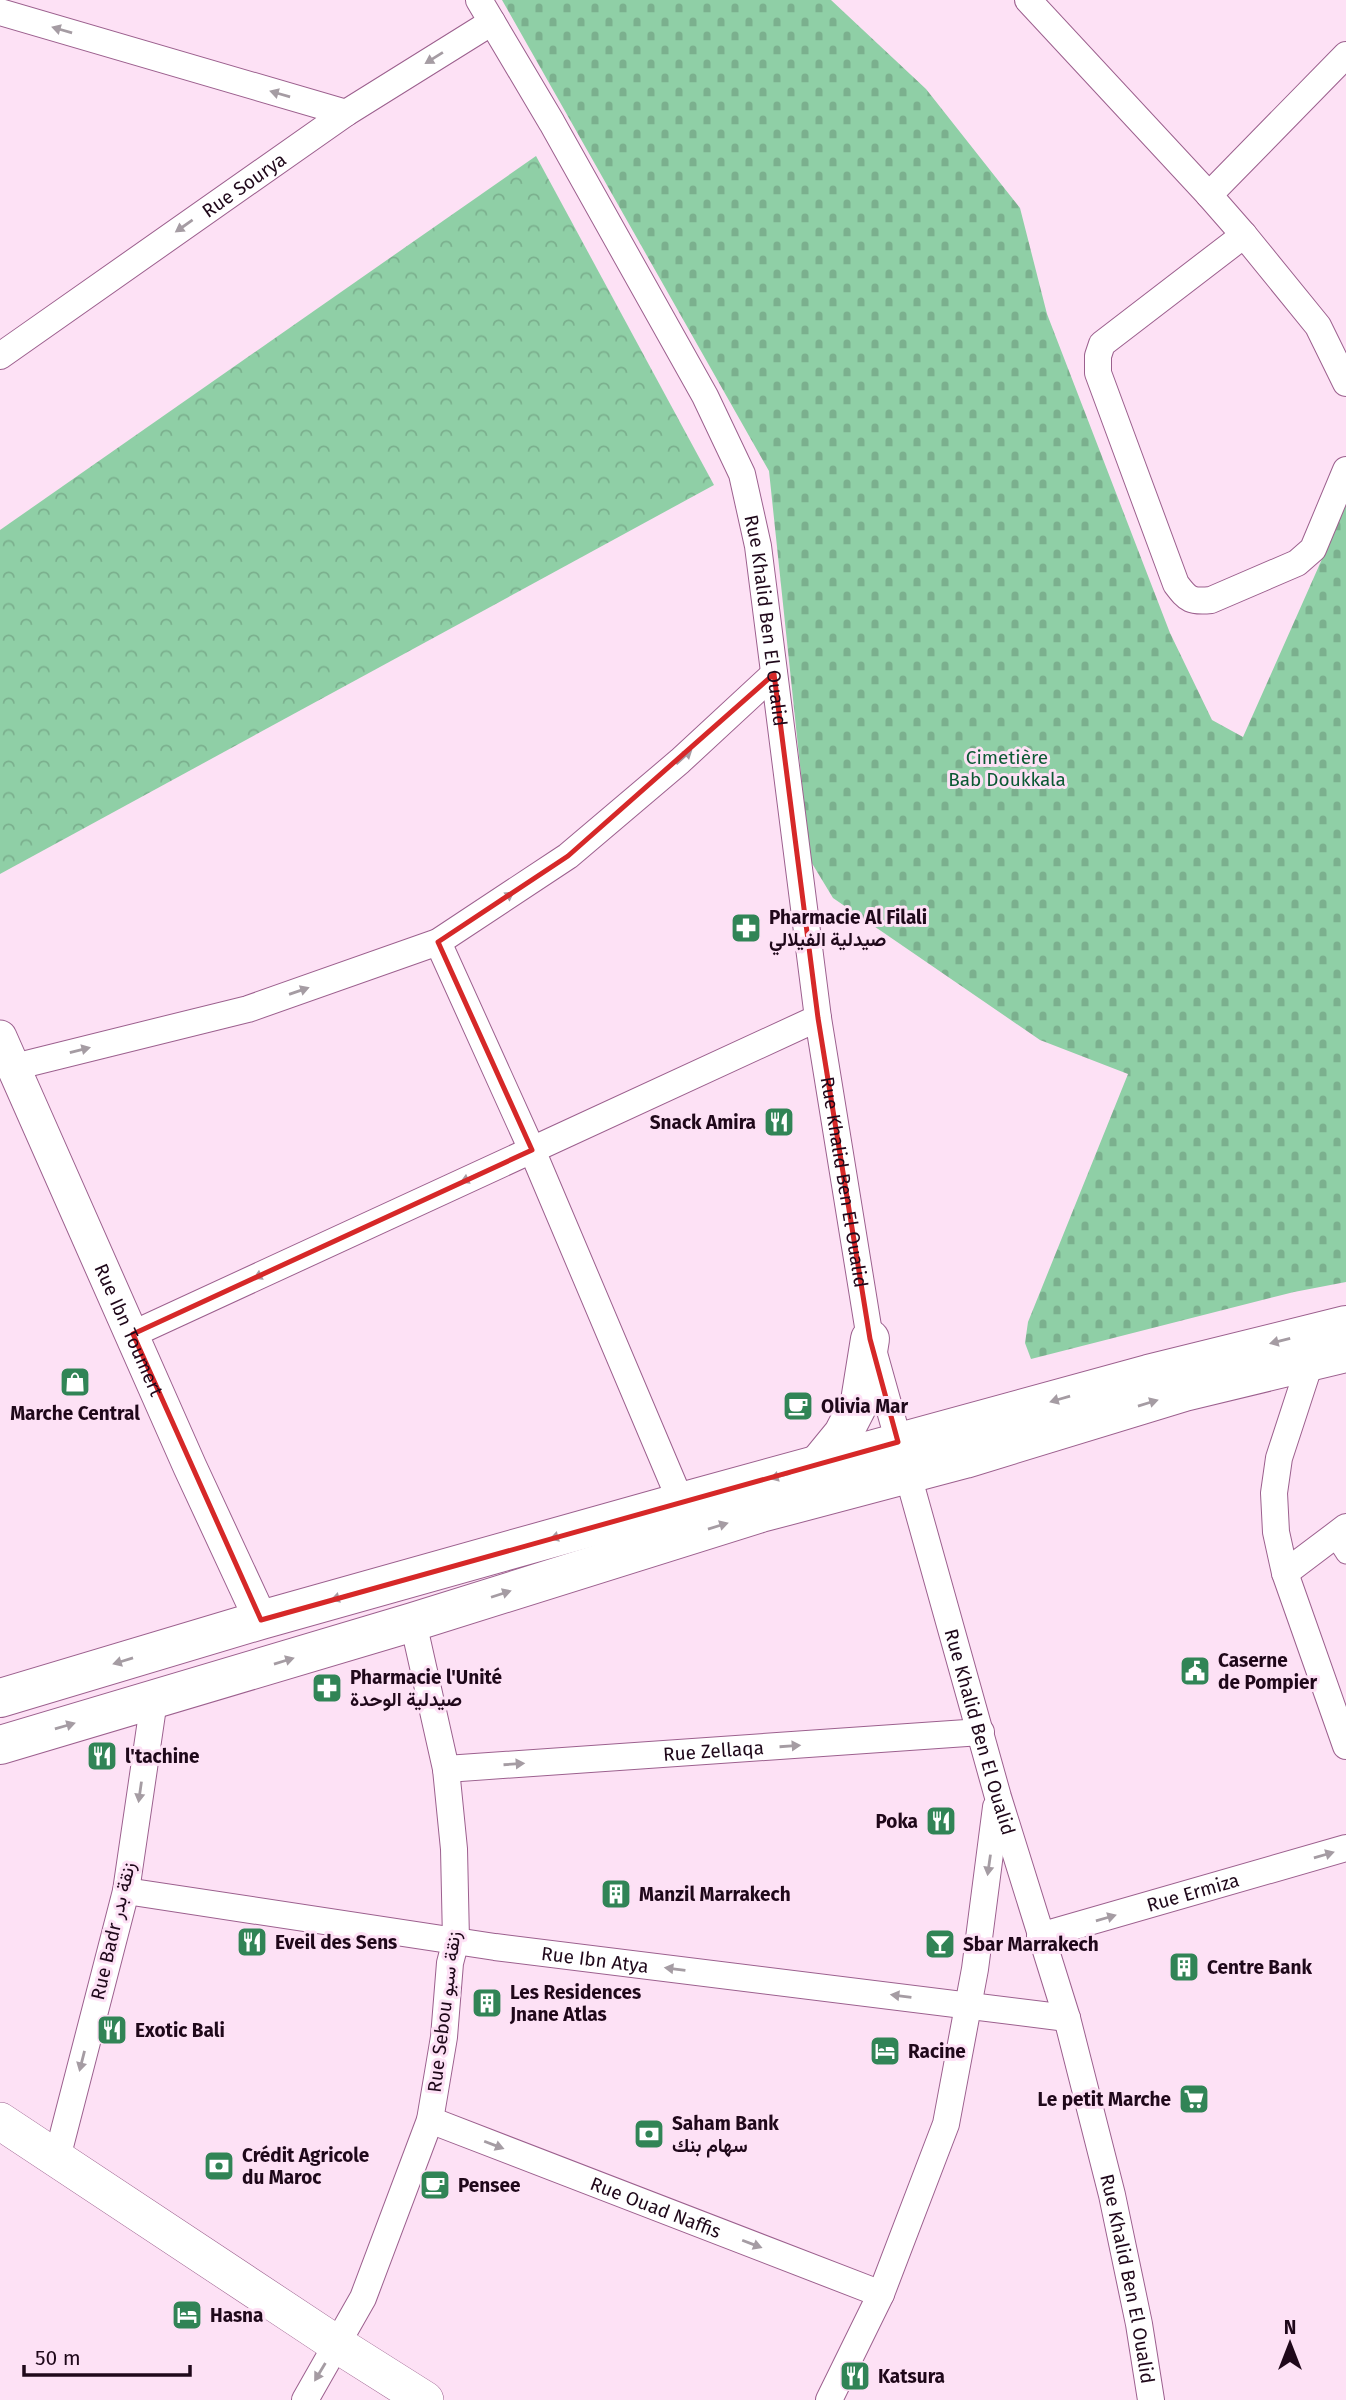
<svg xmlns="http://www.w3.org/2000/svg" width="1346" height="2400" font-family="'Fira Sans',Vazirmatn,sans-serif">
<defs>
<pattern id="cemetery-stones" width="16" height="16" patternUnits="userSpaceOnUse" patternTransform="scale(1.75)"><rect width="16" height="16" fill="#8fcfa6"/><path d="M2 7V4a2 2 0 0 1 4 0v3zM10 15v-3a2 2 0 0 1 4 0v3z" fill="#7bb08e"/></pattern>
<pattern id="park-crowns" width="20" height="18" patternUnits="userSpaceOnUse" patternTransform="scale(1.75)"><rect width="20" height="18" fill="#8fcfa6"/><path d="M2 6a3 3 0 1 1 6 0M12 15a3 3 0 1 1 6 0" fill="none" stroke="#7bb08e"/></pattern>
</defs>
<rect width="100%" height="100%" fill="#fde1f5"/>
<polygon fill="url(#cemetery-stones)" points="502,0 831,0 926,89 1020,208 1047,314 1170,633 1212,720 1243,737 1346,505 1346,1282 1294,1292 1031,1359 1025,1343 1028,1322 1128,1074 1040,1040 833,898 810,860 769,471"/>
<polygon fill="url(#park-crowns)" points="536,156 714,485 0,874 0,530"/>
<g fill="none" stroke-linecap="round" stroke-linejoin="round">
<g stroke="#9c608e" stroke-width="21">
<polyline id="pedestrian" points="1333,1534 1346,1554"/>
</g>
<g stroke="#9c608e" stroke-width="28">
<g id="minor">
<path id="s1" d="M479,0L552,123L705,396L742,474L758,546L818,1018L870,1339L998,1797L1067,2018L1112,2195L1139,2324L1151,2400"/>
<polyline points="1028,0 1209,195 1244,235 1318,326 1346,383"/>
<polyline points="0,12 346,113"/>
<polyline points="1209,195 1346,55"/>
<path d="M1244,235L1102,344L1098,356V373L1176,584C1188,600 1191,602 1211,600L1297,563L1313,549L1346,470"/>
<path id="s2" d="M0,356L346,113L492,22"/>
<polyline points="438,942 532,1150 681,1502"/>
<polyline points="14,1067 248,1009 438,942 568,856 680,761 774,674"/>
<polyline points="133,1334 818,1018"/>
<polyline points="1311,1360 1279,1458 1274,1493 1276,1532 1285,1573 1346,1746"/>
<polyline points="1285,1573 1346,1527"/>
<path id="s3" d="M446,1769L981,1732"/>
<path id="s4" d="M126,1891L495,1947L1067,2018"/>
<path id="s5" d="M1040,1936L1346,1848"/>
<path id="s6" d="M430,2120L881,2294"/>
<polyline points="57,2158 126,1891 154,1700"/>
<polyline points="305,2400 363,2298 430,2120 444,2037 450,1963 456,1940 454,1849 446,1769 413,1622"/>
<polyline points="829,2400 881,2294 946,2124 975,1969 996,1807"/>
</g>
</g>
<g stroke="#9c608e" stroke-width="35">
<g id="tertiary">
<path id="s7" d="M0,1037L190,1467L261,1620"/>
</g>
</g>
<g stroke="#9c608e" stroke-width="38">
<polyline id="secondary" points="0,2121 338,2345 425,2400"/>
</g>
<g stroke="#9c608e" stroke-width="40">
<g id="primary">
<polyline points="816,1467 843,1434 860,1401 870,1339"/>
<polyline points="0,1698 261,1620 681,1502 1148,1374 1346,1325"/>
<polyline points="0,1745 413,1622 761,1513 965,1459 1184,1392 1346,1353"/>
</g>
</g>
<use href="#pedestrian" stroke="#fff" stroke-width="19"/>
<use href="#minor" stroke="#fff" stroke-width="26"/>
<use href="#tertiary" stroke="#fff" stroke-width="33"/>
<use href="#secondary" stroke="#fff" stroke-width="37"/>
<use href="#primary" stroke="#fff" stroke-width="38"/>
</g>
<defs><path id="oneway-solid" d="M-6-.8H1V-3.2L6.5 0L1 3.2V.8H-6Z" transform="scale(1.75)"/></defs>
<g fill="#a59ca3">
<use href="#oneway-solid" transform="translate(62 30) rotate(-164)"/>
<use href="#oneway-solid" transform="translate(434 58) rotate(148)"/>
<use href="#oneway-solid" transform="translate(280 94) rotate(-164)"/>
<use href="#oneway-solid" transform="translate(184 226) rotate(145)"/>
<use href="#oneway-solid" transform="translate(684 757) rotate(-42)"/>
<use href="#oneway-solid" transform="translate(505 898) rotate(-34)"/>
<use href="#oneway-solid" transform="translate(299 991) rotate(-19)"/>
<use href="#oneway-solid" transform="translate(80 1050) rotate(-14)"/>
<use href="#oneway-solid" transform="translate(470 1178) rotate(155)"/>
<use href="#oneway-solid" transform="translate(263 1274) rotate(155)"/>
<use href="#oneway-solid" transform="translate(1280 1341) rotate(166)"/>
<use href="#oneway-solid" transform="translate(1060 1399) rotate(164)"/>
<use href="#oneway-solid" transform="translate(1148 1403) rotate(-17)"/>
<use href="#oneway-solid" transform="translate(780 1476) rotate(165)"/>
<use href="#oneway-solid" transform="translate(718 1526) rotate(-17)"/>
<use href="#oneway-solid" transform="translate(560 1536) rotate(164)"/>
<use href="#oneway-solid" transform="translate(501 1594) rotate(-18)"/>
<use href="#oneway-solid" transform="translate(341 1597) rotate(164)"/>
<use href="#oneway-solid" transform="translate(123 1661) rotate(163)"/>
<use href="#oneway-solid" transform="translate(284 1661) rotate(-17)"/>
<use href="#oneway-solid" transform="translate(65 1726) rotate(-16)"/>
<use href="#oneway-solid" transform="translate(790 1746) rotate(-4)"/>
<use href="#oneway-solid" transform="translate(514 1764) rotate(-4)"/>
<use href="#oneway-solid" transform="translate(140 1792) rotate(98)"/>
<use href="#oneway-solid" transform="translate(1324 1855) rotate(-16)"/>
<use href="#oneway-solid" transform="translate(989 1865) rotate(98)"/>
<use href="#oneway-solid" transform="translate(1106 1918) rotate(-16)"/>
<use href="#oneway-solid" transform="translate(675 1969) rotate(-173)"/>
<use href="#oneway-solid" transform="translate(901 1996) rotate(-173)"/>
<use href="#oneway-solid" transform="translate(82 2061) rotate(104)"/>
<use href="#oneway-solid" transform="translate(494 2145) rotate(21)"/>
<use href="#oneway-solid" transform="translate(752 2244) rotate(21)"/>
<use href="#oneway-solid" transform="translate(320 2372) rotate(121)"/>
</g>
<path fill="none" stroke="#d62828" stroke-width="5" stroke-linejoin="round" d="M774,674L818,1018L870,1339L898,1442L261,1620L133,1334L532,1150L438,942L568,856Z"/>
<defs>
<g id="pharmacy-square" transform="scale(1.575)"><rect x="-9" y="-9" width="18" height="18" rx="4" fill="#318456" stroke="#fde1f5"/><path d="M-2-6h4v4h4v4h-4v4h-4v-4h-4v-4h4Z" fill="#fff"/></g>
<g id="restaurant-square" transform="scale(1.575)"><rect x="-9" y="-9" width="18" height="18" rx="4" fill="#318456" stroke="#fde1f5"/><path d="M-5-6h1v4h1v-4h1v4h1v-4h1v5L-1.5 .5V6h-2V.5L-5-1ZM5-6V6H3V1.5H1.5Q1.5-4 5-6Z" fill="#fff"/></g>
<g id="shop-square" transform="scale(1.575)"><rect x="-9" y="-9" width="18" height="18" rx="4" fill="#318456" stroke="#fde1f5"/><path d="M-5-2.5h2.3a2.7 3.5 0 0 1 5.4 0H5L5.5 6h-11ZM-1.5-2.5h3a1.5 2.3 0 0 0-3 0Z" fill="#fff"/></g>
<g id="cafe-square" transform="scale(1.575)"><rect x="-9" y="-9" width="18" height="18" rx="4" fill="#318456" stroke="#fde1f5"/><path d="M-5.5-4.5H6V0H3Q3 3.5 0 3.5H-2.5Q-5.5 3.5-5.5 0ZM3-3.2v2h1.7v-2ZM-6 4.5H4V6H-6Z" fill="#fff"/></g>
<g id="civic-square" transform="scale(1.575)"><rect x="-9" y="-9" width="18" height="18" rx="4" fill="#318456" stroke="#fde1f5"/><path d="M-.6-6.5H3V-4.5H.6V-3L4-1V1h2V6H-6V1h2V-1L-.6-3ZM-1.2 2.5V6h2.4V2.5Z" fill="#fff"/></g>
<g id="building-square" transform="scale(1.575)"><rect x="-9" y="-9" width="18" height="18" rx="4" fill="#318456" stroke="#fde1f5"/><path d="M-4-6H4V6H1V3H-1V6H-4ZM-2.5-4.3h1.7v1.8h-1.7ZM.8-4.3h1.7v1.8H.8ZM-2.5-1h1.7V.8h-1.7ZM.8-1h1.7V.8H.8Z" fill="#fff"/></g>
<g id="bar-square" transform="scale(1.575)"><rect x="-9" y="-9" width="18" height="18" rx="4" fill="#318456" stroke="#fde1f5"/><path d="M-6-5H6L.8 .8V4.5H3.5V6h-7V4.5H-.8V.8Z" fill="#fff"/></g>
<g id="hotel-square" transform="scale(1.575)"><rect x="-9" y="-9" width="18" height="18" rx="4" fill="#318456" stroke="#fde1f5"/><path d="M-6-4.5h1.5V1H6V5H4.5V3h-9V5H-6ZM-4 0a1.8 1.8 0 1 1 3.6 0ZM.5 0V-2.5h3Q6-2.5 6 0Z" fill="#fff"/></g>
<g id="supermarket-square" transform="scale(1.575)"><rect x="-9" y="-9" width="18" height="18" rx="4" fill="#318456" stroke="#fde1f5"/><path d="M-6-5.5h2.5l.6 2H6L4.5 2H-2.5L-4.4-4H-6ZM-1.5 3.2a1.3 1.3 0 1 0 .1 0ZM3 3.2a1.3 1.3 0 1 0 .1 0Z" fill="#fff"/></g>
<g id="bank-square" transform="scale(1.575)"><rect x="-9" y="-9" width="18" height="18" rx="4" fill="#318456" stroke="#fde1f5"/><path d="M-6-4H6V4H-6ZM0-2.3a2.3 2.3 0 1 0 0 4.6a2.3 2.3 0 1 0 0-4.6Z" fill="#fff"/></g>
</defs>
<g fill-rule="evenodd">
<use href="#pharmacy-square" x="746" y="928"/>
<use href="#restaurant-square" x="779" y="1122"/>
<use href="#shop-square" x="75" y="1382"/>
<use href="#cafe-square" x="798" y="1406"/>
<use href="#civic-square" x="1195" y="1671"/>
<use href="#pharmacy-square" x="327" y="1688"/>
<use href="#restaurant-square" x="102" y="1756"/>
<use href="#restaurant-square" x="941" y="1821"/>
<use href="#building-square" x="616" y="1894"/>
<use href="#restaurant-square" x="252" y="1942"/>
<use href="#bar-square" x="940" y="1944"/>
<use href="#building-square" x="1184" y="1967"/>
<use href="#building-square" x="487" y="2003"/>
<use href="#restaurant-square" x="112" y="2030"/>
<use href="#hotel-square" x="885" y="2051"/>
<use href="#supermarket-square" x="1194" y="2099"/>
<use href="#bank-square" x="649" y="2134"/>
<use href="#bank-square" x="219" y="2166"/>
<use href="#cafe-square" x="435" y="2185"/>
<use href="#hotel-square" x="187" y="2315"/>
<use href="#restaurant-square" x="855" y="2376"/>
</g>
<g text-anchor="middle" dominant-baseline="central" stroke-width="6" stroke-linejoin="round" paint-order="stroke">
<g font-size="19" fill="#1f081a" stroke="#fde1f5">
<text stroke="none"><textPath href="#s2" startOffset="298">Rue Sourya</textPath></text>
<text stroke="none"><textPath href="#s1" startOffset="691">Rue Khalid Ben El Oualid</textPath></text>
<text stroke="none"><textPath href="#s1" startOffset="1258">Rue Khalid Ben El Oualid</textPath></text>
<text stroke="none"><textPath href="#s7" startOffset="320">Rue Ibn Toumert</textPath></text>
<text stroke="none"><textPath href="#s1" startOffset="1825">Rue Khalid Ben El Oualid</textPath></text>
<text stroke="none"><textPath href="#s3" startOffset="268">Rue Zellaqa</textPath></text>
<text stroke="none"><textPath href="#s5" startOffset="159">Rue Ermiza</textPath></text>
<text transform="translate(113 1931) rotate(-77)">Rue Badr زنقة بدر</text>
<text stroke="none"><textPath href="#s4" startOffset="474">Rue Ibn Atya</textPath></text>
<text transform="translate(444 2012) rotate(-83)">Rue Sebou زنقة سبو</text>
<text stroke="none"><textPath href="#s6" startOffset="242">Rue Ouad Naffis</textPath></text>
<text stroke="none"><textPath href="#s1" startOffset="2392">Rue Khalid Ben El Oualid</textPath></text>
</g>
<g font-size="19" fill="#0b5933" stroke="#fde1f5">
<text x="1007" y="757">Cimetière<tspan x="1007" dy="22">Bab Doukkala</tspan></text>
</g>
<g font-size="19" font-weight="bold" fill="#1f081a" stroke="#fde1f5" text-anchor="start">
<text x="769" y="917">Pharmacie Al Filali<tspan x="769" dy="22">صيدلية الفيلالي</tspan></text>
<text x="756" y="1122" text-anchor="end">Snack Amira</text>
<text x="821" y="1406">Olivia Mar</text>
<text x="75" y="1413" text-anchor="middle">Marche Central</text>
<text x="1218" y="1660">Caserne<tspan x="1218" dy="22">de Pompier</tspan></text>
<text x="350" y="1677">Pharmacie l'Unité<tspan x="350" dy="22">صيدلية الوحدة</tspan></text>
<text x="125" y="1756">l'tachine</text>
<text x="918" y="1821" text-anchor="end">Poka</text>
<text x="639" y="1894">Manzil Marrakech</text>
<text x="275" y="1942">Eveil des Sens</text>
<text x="963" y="1944">Sbar Marrakech</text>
<text x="1207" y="1967">Centre Bank</text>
<text x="510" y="1992">Les Residences<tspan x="510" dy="22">Jnane Atlas</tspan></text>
<text x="135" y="2030">Exotic Bali</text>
<text x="908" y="2051">Racine</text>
<text x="1171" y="2099" text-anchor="end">Le petit Marche</text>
<text x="672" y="2123">Saham Bank<tspan x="672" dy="22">سهام بنك</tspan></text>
<text x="242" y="2155">Crédit Agricole<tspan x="242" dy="22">du Maroc</tspan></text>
<text x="458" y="2185">Pensee</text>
<text x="210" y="2315">Hasna</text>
<text x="878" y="2376">Katsura</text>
</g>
</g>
<g transform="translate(1290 2344)" stroke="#fde1f5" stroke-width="5" paint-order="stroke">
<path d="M0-5L12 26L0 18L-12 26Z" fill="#1f081a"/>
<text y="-10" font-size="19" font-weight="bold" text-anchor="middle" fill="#1f081a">N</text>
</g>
<path d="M24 2365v10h166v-10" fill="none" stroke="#1f081a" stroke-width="3.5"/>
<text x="35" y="2365" font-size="21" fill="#1f081a" stroke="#fde1f5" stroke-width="5" paint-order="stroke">50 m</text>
</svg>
